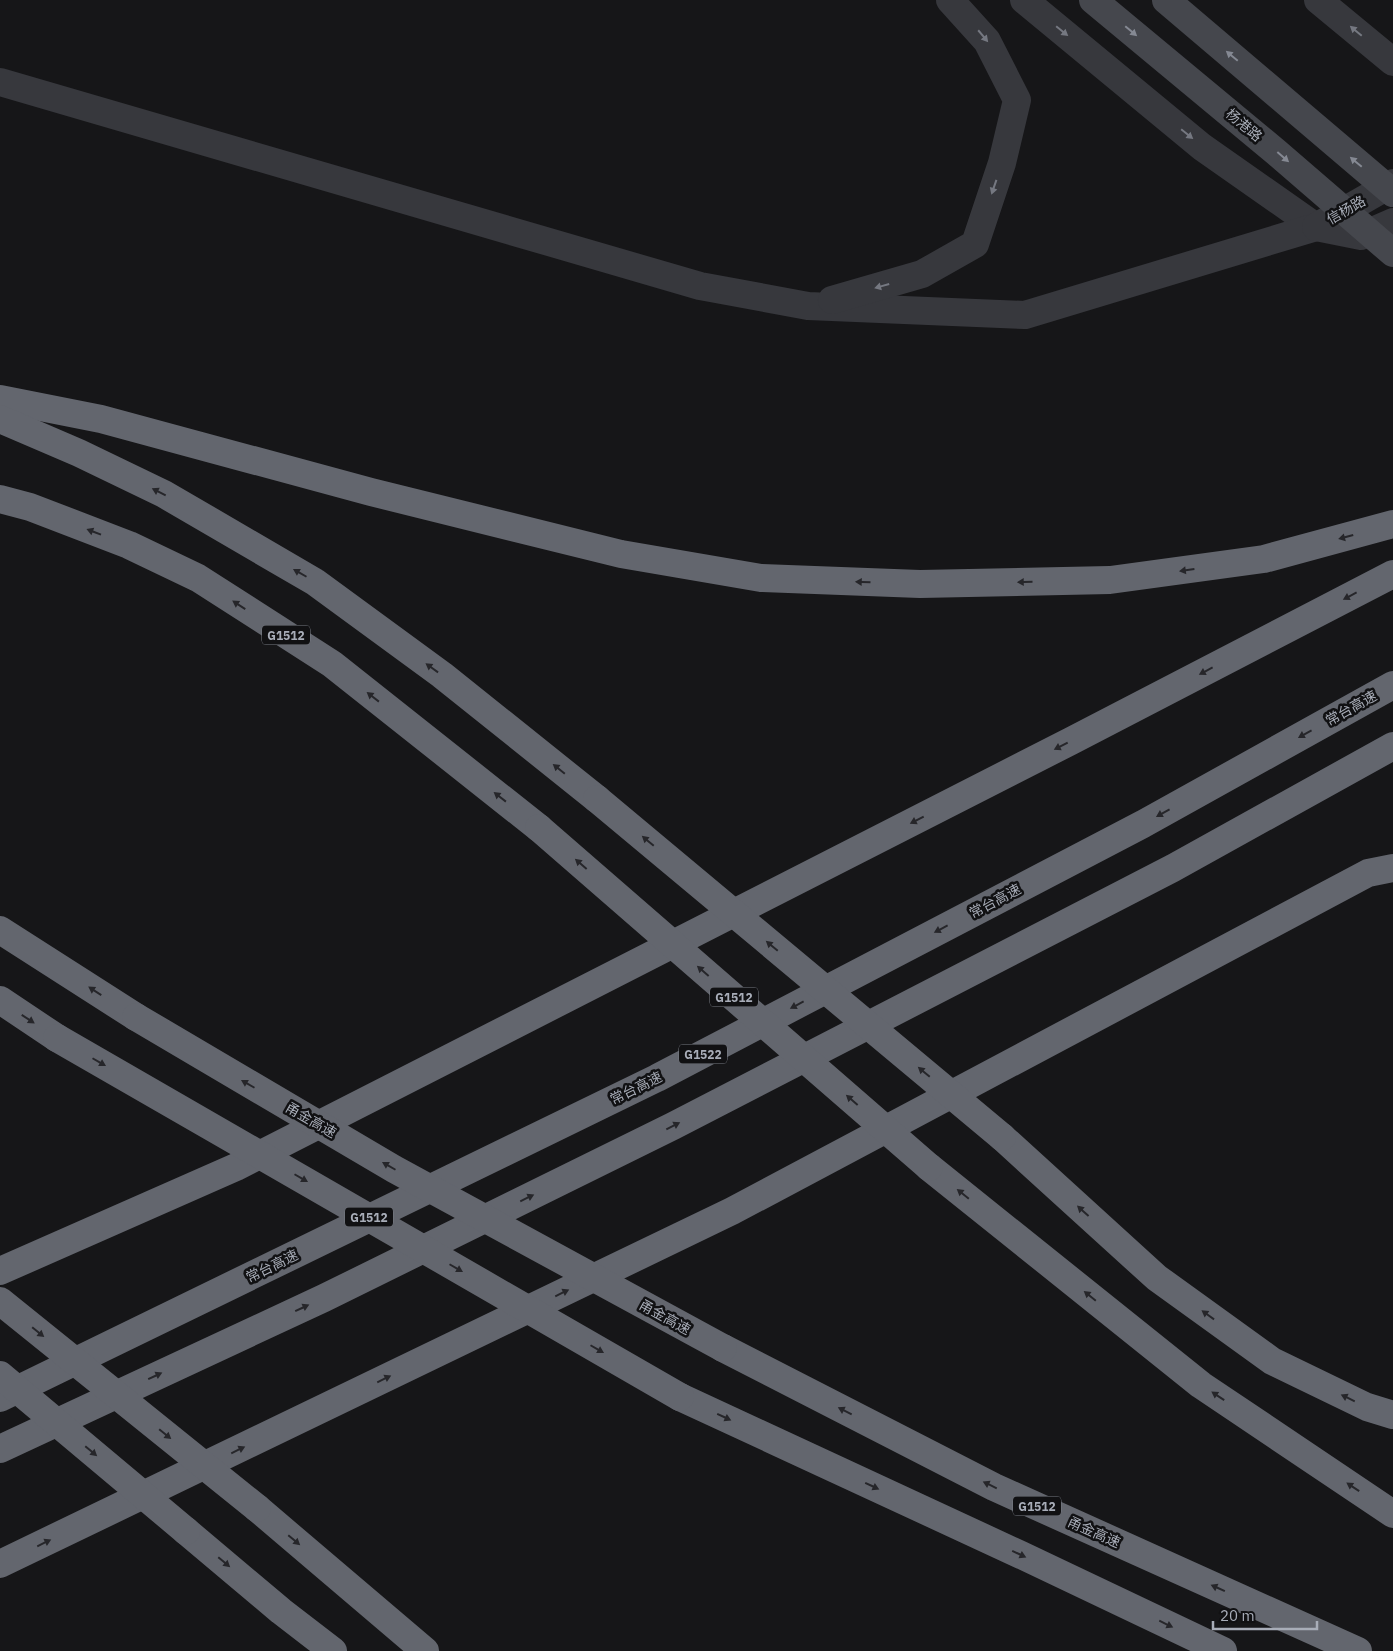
<svg xmlns="http://www.w3.org/2000/svg" width="1393" height="1651" font-family="'IBM Plex Sans','Noto Sans SC',sans-serif">
<rect width="100%" height="100%" fill="#161618"/>
<g fill="none" stroke-linecap="round" stroke-linejoin="round">
<g stroke="#37383d" stroke-width="28">
<polyline points="1024,0 1202,147 1316,227"/>
<polyline points="1318,0 1393,62"/>
<polyline points="0,82 700,286 808,306 1025,315 1316,227"/>
<polyline points="1393,183 1316,227 1361,236 1393,222"/>
<polyline points="832,300 922,274 975,244 1002,163 1017,100 987,41 950,0"/>
</g>
<g stroke="#63666e" stroke-width="28">
<polyline points="0,399 101,419 371,492 621,554 761,578 920,584 1110,580 1264,559 1393,524"/>
<polyline points="0,419 79,453 164,494 315,582 442,675 597,799"/>
<polyline points="0,499 30,507 129,545 198,578 332,664 539,828"/>
<polyline points="0,930 136,1017"/>
<polyline points="0,1000 57,1038"/>
<polyline points="1002,1137 1157,1278 1272,1361 1367,1407 1393,1415"/>
<polyline points="929,1167 1201,1385 1393,1514"/>
<polyline points="0,1271 236,1167 1071,741 1393,574"/>
<polyline points="723,1348 994,1487 1358,1651"/>
<polyline points="680,1397 1021,1555 1223,1651"/>
<polyline points="0,1398 657,1078 1143,824 1393,685"/>
<polyline points="0,1449 324,1298 673,1126 1173,868 1393,746"/>
<polyline points="257,1508 425,1651"/>
<polyline points="186,1531 281,1611 333,1651"/>
<polyline points="0,1564 732,1211 1368,873 1393,868"/>
</g>
<g stroke="#45474d" stroke-width="28">
<polyline points="1093,0 1276,152 1393,253"/>
<polyline points="1166,0 1393,193"/>
</g>
<g stroke="#63666e" stroke-width="28">
<polyline points="597,799 1002,1137"/>
<polyline points="539,828 929,1167"/>
<polyline points="136,1017 394,1169 723,1348"/>
<polyline points="57,1038 680,1397"/>
<polyline points="0,1301 257,1508"/>
<polyline points="0,1375 186,1531"/>
</g>
</g>
<defs><path id="oneway-solid" d="M-6-.8H1V-3.2L6.5 0L1 3.2V.8H-6Z" transform="scale(1.25)"/></defs>
<g fill="#757881">
<use href="#oneway-solid" transform="translate(1062 31) rotate(39)"/>
<use href="#oneway-solid" transform="translate(1356 31) rotate(-140)"/>
<use href="#oneway-solid" transform="translate(983 36) rotate(50)"/>
<use href="#oneway-solid" transform="translate(1187 134) rotate(39)"/>
<use href="#oneway-solid" transform="translate(994 187) rotate(109)"/>
<use href="#oneway-solid" transform="translate(882 286) rotate(164)"/>
</g>
<g fill="#858993">
<use href="#oneway-solid" transform="translate(1131 31) rotate(40)"/>
<use href="#oneway-solid" transform="translate(1232 56) rotate(-140)"/>
<use href="#oneway-solid" transform="translate(1283 157) rotate(41)"/>
<use href="#oneway-solid" transform="translate(1356 162) rotate(-140)"/>
</g>
<g fill="#26262a">
<use href="#oneway-solid" transform="translate(159 492) rotate(-153)"/>
<use href="#oneway-solid" transform="translate(94 532) rotate(-159)"/>
<use href="#oneway-solid" transform="translate(1346 537) rotate(165)"/>
<use href="#oneway-solid" transform="translate(1187 570) rotate(172)"/>
<use href="#oneway-solid" transform="translate(300 573) rotate(-150)"/>
<use href="#oneway-solid" transform="translate(863 582) rotate(-178)"/>
<use href="#oneway-solid" transform="translate(1025 582) rotate(179)"/>
<use href="#oneway-solid" transform="translate(1350 596) rotate(152)"/>
<use href="#oneway-solid" transform="translate(239 605) rotate(-147)"/>
<use href="#oneway-solid" transform="translate(432 668) rotate(-144)"/>
<use href="#oneway-solid" transform="translate(1206 671) rotate(152)"/>
<use href="#oneway-solid" transform="translate(373 697) rotate(-142)"/>
<use href="#oneway-solid" transform="translate(1305 734) rotate(151)"/>
<use href="#oneway-solid" transform="translate(1061 746) rotate(153)"/>
<use href="#oneway-solid" transform="translate(559 769) rotate(-141)"/>
<use href="#oneway-solid" transform="translate(500 797) rotate(-142)"/>
<use href="#oneway-solid" transform="translate(1163 813) rotate(151)"/>
<use href="#oneway-solid" transform="translate(917 820) rotate(153)"/>
<use href="#oneway-solid" transform="translate(648 841) rotate(-140)"/>
<use href="#oneway-solid" transform="translate(581 864) rotate(-139)"/>
<use href="#oneway-solid" transform="translate(941 929) rotate(152)"/>
<use href="#oneway-solid" transform="translate(772 946) rotate(-140)"/>
<use href="#oneway-solid" transform="translate(703 971) rotate(-139)"/>
<use href="#oneway-solid" transform="translate(95 991) rotate(-147)"/>
<use href="#oneway-solid" transform="translate(797 1005) rotate(152)"/>
<use href="#oneway-solid" transform="translate(28 1019) rotate(33)"/>
<use href="#oneway-solid" transform="translate(99 1062) rotate(30)"/>
<use href="#oneway-solid" transform="translate(924 1072) rotate(-140)"/>
<use href="#oneway-solid" transform="translate(248 1084) rotate(-150)"/>
<use href="#oneway-solid" transform="translate(852 1100) rotate(-139)"/>
<use href="#oneway-solid" transform="translate(673 1126) rotate(-27)"/>
<use href="#oneway-solid" transform="translate(389 1166) rotate(-150)"/>
<use href="#oneway-solid" transform="translate(301 1178) rotate(30)"/>
<use href="#oneway-solid" transform="translate(963 1194) rotate(-141)"/>
<use href="#oneway-solid" transform="translate(527 1198) rotate(-26)"/>
<use href="#oneway-solid" transform="translate(1083 1211) rotate(-138)"/>
<use href="#oneway-solid" transform="translate(456 1268) rotate(30)"/>
<use href="#oneway-solid" transform="translate(562 1293) rotate(-26)"/>
<use href="#oneway-solid" transform="translate(1090 1296) rotate(-141)"/>
<use href="#oneway-solid" transform="translate(302 1308) rotate(-25)"/>
<use href="#oneway-solid" transform="translate(1208 1315) rotate(-144)"/>
<use href="#oneway-solid" transform="translate(38 1332) rotate(39)"/>
<use href="#oneway-solid" transform="translate(597 1349) rotate(30)"/>
<use href="#oneway-solid" transform="translate(155 1376) rotate(-25)"/>
<use href="#oneway-solid" transform="translate(384 1379) rotate(-26)"/>
<use href="#oneway-solid" transform="translate(1218 1396) rotate(-146)"/>
<use href="#oneway-solid" transform="translate(1348 1398) rotate(-154)"/>
<use href="#oneway-solid" transform="translate(845 1411) rotate(-153)"/>
<use href="#oneway-solid" transform="translate(724 1417) rotate(25)"/>
<use href="#oneway-solid" transform="translate(165 1434) rotate(39)"/>
<use href="#oneway-solid" transform="translate(238 1450) rotate(-26)"/>
<use href="#oneway-solid" transform="translate(91 1451) rotate(40)"/>
<use href="#oneway-solid" transform="translate(990 1485) rotate(-154)"/>
<use href="#oneway-solid" transform="translate(872 1486) rotate(25)"/>
<use href="#oneway-solid" transform="translate(1353 1487) rotate(-146)"/>
<use href="#oneway-solid" transform="translate(294 1540) rotate(40)"/>
<use href="#oneway-solid" transform="translate(44 1543) rotate(-26)"/>
<use href="#oneway-solid" transform="translate(1019 1554) rotate(25)"/>
<use href="#oneway-solid" transform="translate(224 1562) rotate(40)"/>
<use href="#oneway-solid" transform="translate(1218 1588) rotate(-156)"/>
<use href="#oneway-solid" transform="translate(1166 1624) rotate(26)"/>
</g>
<g text-anchor="middle" dominant-baseline="central" stroke-width="5" stroke-linejoin="round" paint-order="stroke">
<g fill="#111113" stroke="#7b7e86" stroke-width="1">
<rect x="262" y="625.5" width="48" height="19" rx="4"/>
<rect x="710" y="987.5" width="48" height="19" rx="4"/>
<rect x="679" y="1044.5" width="48" height="19" rx="4"/>
<rect x="345" y="1207.5" width="48" height="19" rx="4"/>
<rect x="1013" y="1496.5" width="48" height="19" rx="4"/>
</g>
<g font-size="12" font-weight="bold" fill="#a8adb8">
<text x="286" y="635">G1512</text>
<text x="734" y="997">G1512</text>
<text x="703" y="1054">G1522</text>
<text x="369" y="1217">G1512</text>
<text x="1037" y="1506">G1512</text>
</g>
<g font-size="14" fill="#a8adb8" stroke="#111113">
<text transform="translate(1244 125) rotate(40)">杨港路</text>
<text transform="translate(1346 210) rotate(-30)">信杨路</text>
<text transform="translate(1351 708) rotate(-29)">常台高速</text>
<text transform="translate(995 901) rotate(-28)">常台高速</text>
<text transform="translate(636 1088) rotate(-26)">常台高速</text>
<text transform="translate(311 1120) rotate(30)">甬金高速</text>
<text transform="translate(272 1266) rotate(-26)">常台高速</text>
<text transform="translate(665 1317) rotate(29)">甬金高速</text>
<text transform="translate(1094 1532) rotate(24)">甬金高速</text>
</g>
</g>
<path d="M1213 1621v8h104v-8" fill="none" stroke="#a8adb8" stroke-width="2.5"/>
<text x="1220" y="1621" font-size="15" fill="#a8adb8" stroke="#111113" stroke-width="4" paint-order="stroke">20 m</text>
</svg>
